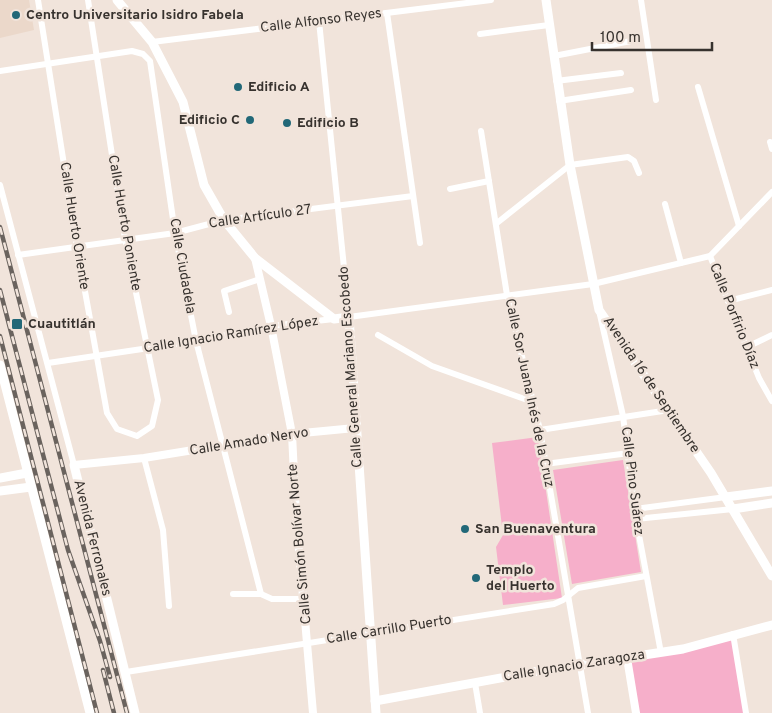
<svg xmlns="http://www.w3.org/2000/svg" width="772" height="713" font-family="Overpass,sans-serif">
<rect width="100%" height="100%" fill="#f1e4db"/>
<polygon fill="#ebd8ca" points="0,0 29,0 34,30 0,38"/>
<g fill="#f6afca">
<polygon points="538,437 562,598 503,605 496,547 503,535 492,443"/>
<polygon points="623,460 641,572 572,584 553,470"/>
<polygon points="733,634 746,713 636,713 627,658"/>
</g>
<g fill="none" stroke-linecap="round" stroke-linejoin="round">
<g stroke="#fff" stroke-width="6">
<polyline points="38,0 77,247 107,413 117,429 137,436 152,426 158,400 125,239 88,0"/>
<polyline points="641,0 656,100"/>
<polyline points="387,13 420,243"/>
<polyline points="319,21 349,317 593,284 710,256 772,192"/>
<polyline points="480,34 549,25"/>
<polyline points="152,42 491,0"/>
<polyline points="554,56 631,41"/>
<polyline points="0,71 132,51 143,54 150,61 175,233 196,341 261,594"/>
<polyline points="556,81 621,73"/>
<polyline points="698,87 739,226"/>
<polyline points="559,101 631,90"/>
<polyline points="481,131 507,295 540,430 588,713"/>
<polyline points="770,142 772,149"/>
<polyline points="0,185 74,465"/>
<polyline points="450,189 489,181"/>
<polyline points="665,204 681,263"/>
<polyline points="497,223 570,165 628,157 634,161 639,173"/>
<polyline points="18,255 175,233 224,220 413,196"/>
<polyline points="710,256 759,378 772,401"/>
<polyline points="728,301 772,290"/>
<polyline points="229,312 224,291 260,279"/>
<polyline points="600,315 623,416 636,519 661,653"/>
<polyline points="378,335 432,366 533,402"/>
<polyline points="747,347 772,335"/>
<polyline points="48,363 196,341 271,326 334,319"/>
<polyline points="540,430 669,410"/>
<polyline points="144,458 163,530 169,606"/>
<polyline points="545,464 629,453"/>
<polyline points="635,509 726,497"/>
<polyline points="636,519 733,509"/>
<polyline points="233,594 261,594 272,599 305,599"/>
<polyline points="733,634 746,713"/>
<polyline points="126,672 554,604 563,600 578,588 646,576"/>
<polyline points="475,683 480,713"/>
</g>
<g stroke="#fff" stroke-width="8">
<polyline points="255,258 271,326 292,434 296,515 313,713"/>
<polyline points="74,465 144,458 292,434 355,428"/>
<polyline points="627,658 636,713"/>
</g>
<g stroke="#fff" stroke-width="9">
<polyline points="117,0 152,42 183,102 204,185 224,220 255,258 334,319 349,317 376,713"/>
<polyline points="546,0 570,165 599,310 711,473 772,576"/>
<polyline points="0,365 90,713"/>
<polyline points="74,465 135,713"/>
<polyline points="0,478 27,473"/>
<polyline points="0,491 31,487"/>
<polyline points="726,497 772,491"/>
<polyline points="733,509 772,503"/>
<polyline points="375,701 533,672 683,649 772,625"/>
</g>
<g stroke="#6a635e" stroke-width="4.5">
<g id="rail">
<polyline points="0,227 127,713"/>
<polyline points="0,290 68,550 100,641 110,677"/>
<polyline points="0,336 97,713"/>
<polyline points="103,670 114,713"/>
</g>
</g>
<use href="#rail" stroke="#f1e4db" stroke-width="2.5" stroke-dasharray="8" stroke-linecap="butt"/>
</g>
<g fill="#226878" stroke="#f1e4db" stroke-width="2">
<circle cx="16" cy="15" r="5"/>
<circle cx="238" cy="87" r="5"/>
<circle cx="250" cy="120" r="5"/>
<circle cx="287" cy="123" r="5"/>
<rect x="11" y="318" width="12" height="12" rx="2.5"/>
<circle cx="465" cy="529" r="5"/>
<circle cx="476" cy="578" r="5"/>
</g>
<g text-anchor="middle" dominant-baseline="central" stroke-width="5" stroke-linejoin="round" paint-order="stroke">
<g font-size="14" font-weight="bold" fill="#37322e" stroke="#f1e4db" text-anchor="start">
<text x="26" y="15">Centro Universitario Isidro Fabela</text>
<text x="248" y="87">Edificio A</text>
<text x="240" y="120" text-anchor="end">Edificio C</text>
<text x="297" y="123">Edificio B</text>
<text x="28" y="324">Cuautitlán</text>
<text x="475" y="529">San Buenaventura</text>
<text x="486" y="570">Templo<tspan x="486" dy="16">del Huerto</tspan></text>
</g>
<g font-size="14" fill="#37322e" stroke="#f1e4db">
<text transform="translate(321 21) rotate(-7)">Calle Alfonso Reyes</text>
<text transform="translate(260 217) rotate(-8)">Calle Artículo 27</text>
<text transform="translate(124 223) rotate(80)">Calle Huerto Poniente</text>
<text transform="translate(74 226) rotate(81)">Calle Huerto Oriente</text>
<text transform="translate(182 266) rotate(80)">Calle Ciudadela</text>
<text transform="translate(734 316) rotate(68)">Calle Porfirio Díaz</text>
<text transform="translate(231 335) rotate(-9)">Calle Ignacio Ramírez López</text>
<text transform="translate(351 367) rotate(-94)">Calle General Mariano Escobedo</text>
<text transform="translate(651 385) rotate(56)">Avenida 16 de Septiembre</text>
<text transform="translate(529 393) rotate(78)">Calle Sor Juana Inés de la Cruz</text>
<text transform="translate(249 442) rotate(-9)">Calle Amado Nervo</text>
<text transform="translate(632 481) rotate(83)">Calle Pino Suárez</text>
<text transform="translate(92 538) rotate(76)">Avenida Ferronales</text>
<text transform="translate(300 544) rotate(-95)">Calle Simón Bolívar Norte</text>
<text transform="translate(389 630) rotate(-9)">Calle Carrillo Puerto</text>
<text transform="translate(574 666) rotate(-9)">Calle Ignacio Zaragoza</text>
</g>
</g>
<path d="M592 42v8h120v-8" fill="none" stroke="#37322e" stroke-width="2.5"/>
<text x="600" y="42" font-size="15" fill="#37322e" stroke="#f1e4db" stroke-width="4" paint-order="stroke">100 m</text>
</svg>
